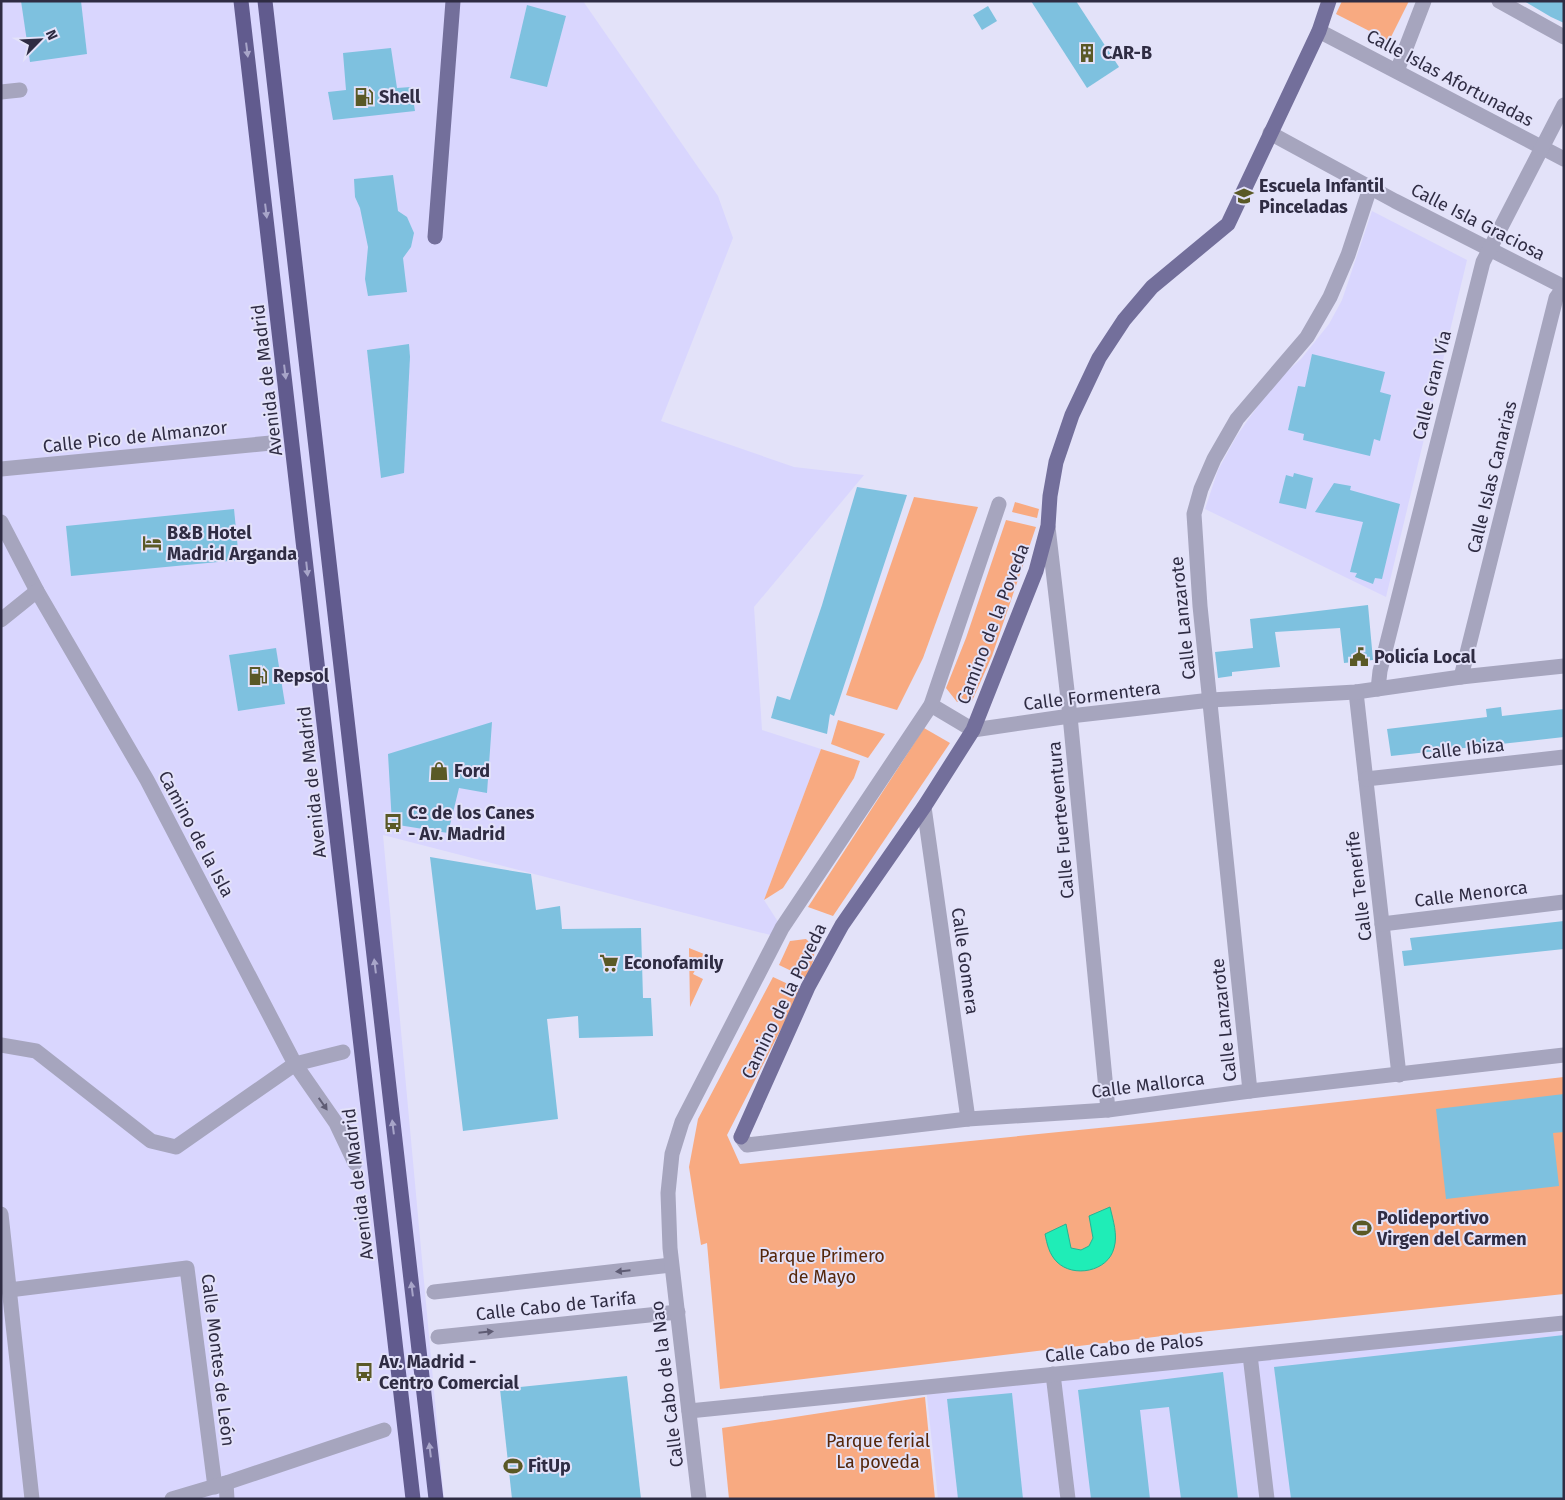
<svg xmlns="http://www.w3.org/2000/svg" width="1565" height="1500" font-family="'Fira Sans',sans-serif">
<rect width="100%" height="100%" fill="#e3e2f9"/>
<g fill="#d9d6fe">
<polygon points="1,1 583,1 718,196 733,238 661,421 794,467 864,475 754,607 762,730 821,749 764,900 782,928 778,937 383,835 444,1499 1,1499"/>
<polygon points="1372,211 1467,260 1386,597 1205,509 1218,470 1236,437 1274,383 1301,359 1329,324 1342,300"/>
<polygon points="1564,1331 1564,1499 938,1499 926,1387"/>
</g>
<g fill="#f8aa81">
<polygon points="1342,1 1409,1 1389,41 1336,14"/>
<polygon points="914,497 978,507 923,658 897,710 846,695"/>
<polygon points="1015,502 1039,509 1037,518 1012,512"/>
<polygon points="1006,520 1036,527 992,656 972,701 957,702 946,688 966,638"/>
<polygon points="838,720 885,734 868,758 831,744"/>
<polygon points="924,728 950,743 833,916 808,907"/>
<polygon points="821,749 860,761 854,778 783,888 764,900"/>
<path d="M806,939C821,952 812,963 806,978L779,965L790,941Z"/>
<polygon points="689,948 704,954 693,974 703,979 690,1007"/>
<polygon points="773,977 801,990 727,1135 740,1164 1149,1123 1564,1077 1564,1294 1171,1335 720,1389 707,1243 701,1245 689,1167 698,1119"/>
<polygon points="925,1397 935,1499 729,1499 722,1428"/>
</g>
<path fill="#1fedb7" stroke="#24b394" d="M1110,1207C1113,1220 1118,1235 1114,1248C1108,1272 1073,1278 1057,1262C1049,1254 1047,1244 1045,1234L1066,1224L1071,1248L1081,1250L1089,1246L1093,1238L1089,1216Z"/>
<g fill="#7ec1df">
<polygon points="21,1 81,1 87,54 30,62"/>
<polygon points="1031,1 1076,1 1119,67 1087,88"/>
<polygon points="1524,1 1564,1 1564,23 1551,17"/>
<polygon points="527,5 566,16 547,87 510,78"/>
<polygon points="988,6 997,21 982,30 973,15"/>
<polygon points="391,48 397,88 411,87 415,111 333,120 328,92 346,90 343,53"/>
<polygon points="393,175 398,211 407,217 414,233 411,247 403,258 407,292 368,296 365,279 368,247 360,208 355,197 354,179"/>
<polygon points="409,344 410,357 404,473 381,478 367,350"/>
<polygon points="1312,354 1385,372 1380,392 1391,395 1380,441 1374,439 1370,456 1303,440 1304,434 1288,430 1298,386 1305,387"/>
<polygon points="1294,473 1313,478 1306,509 1279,503 1286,475 1293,477"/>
<polygon points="1334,483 1351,486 1350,490 1400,504 1382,579 1375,578 1373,584 1355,577 1357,573 1350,572 1363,522 1315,512"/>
<polygon points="857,487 907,495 834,716 830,714 827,734 771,718 777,696 790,700 822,605"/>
<polygon points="234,509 239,560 71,576 66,526"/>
<polygon points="1368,605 1373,660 1344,663 1340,628 1275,632 1280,667 1232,672 1232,676 1218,678 1215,652 1253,648 1250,619"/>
<polygon points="276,648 285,704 238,711 229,655"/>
<polygon points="1501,707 1502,716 1564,709 1564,737 1391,756 1387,729 1487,717 1486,709"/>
<polygon points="492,722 487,793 459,788 448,833 392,824 388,754"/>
<polygon points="430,857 531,874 536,910 560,906 562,929 641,928 643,998 651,998 653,1036 579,1038 578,1016 547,1019 558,1119 463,1131"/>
<polygon points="1564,921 1564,949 1404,966 1402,951 1412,950 1410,938"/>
<polygon points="1564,1094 1564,1132 1553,1133 1559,1186 1446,1199 1436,1109"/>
<polygon points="1564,1335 1564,1499 1291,1499 1274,1367"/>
<polygon points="1223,1372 1238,1499 1181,1499 1169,1407 1140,1410 1150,1499 1091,1499 1078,1390"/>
<polygon points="627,1376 641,1499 512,1499 500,1389"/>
<polygon points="1012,1393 1023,1499 958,1499 947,1399"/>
</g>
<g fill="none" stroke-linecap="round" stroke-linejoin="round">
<g stroke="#a6a5be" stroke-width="15">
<polyline points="1499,1 1564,37"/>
<polyline points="1319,31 1564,159"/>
<polyline points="1397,71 1424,1"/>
<polyline points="1,92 20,90"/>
<polyline points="1270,133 1395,201 1564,287"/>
<polyline points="1,469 271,443"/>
<polyline points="1,522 37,591 147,780 295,1064 336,1123 355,1163"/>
<polyline points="1048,527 1070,716 1108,1110"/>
<polyline points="1,620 37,591"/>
<polyline points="1461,677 1556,298 1564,287"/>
<polyline points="1378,689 1380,671 1483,262 1564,105"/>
<polyline points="1356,692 1399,1075"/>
<polyline points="931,705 973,730 1070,716 1211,700 1356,692 1461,677 1564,666"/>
<polyline points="1366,779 1564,757"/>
<polyline points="924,807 968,1119"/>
<polyline points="1382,924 1564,902"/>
<polyline points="1,1045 36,1051 151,1141 176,1147 295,1064 343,1052"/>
<polyline points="1250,1091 1200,606 1194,514 1201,489 1214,459 1237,419 1307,337 1330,297 1348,255 1370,188"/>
<polyline points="741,1137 747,1145 968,1119 1108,1110 1250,1091 1564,1055"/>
<polyline points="1,1214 32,1499"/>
<polyline points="9,1290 187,1268 215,1487"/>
<polyline points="434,1292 671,1265"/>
<polyline points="438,1337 678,1312"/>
<polyline points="1250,1355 1267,1499"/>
<polyline points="1053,1374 1068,1499"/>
<polyline points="689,1411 1564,1323"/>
<polyline points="226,1483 227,1499"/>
<polyline points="172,1499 226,1483 384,1430"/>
<polyline points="699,1499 670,1248 668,1193 672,1154 682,1122 782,928 931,705 999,504"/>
</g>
<g stroke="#736f9b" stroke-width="15">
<polyline points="435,237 453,1"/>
<polyline points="741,1137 808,987 842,925 924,807 973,730 1036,571 1048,526 1050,496 1056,462 1072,415 1099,358 1124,320 1152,287 1228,224 1319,31 1329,1"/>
</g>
<g stroke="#615b8e" stroke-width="15">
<polyline points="241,1 413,1499"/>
<polyline points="265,1 436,1499"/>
</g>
</g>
<defs><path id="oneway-solid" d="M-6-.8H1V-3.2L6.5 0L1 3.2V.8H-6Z" transform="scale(1.25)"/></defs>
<g fill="#a8a5c9">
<use href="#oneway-solid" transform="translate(247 50) rotate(83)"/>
<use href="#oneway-solid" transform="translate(266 211) rotate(83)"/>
<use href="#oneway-solid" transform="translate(285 372) rotate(83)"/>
<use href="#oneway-solid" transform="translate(307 569) rotate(84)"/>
<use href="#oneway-solid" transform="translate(375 966) rotate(-97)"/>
<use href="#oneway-solid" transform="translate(393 1127) rotate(-97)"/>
<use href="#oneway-solid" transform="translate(412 1289) rotate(-97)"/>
<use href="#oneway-solid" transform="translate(430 1450) rotate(-97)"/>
</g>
<g fill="#5f5c74">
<use href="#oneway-solid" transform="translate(323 1104) rotate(55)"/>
<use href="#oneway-solid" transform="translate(623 1271) rotate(174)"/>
<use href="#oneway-solid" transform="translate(486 1332) rotate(-6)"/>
</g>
<defs>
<g id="building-bare" transform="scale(1.5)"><path d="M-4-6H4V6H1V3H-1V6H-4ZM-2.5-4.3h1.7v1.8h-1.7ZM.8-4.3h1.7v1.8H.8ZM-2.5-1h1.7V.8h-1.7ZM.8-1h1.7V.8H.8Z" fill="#5a5926" stroke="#e3e2f9" stroke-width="2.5" paint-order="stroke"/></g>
<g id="fuel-bare" transform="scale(1.5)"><path d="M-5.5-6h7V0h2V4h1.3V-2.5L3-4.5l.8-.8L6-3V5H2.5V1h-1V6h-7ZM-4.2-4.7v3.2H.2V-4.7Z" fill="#5a5926" stroke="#e3e2f9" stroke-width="2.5" paint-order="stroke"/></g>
<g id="school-bare" transform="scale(1.5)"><path d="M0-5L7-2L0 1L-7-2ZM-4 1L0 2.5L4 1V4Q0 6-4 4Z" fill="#5a5926" stroke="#e3e2f9" stroke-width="2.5" paint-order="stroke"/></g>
<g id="hotel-bare" transform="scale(1.5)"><path d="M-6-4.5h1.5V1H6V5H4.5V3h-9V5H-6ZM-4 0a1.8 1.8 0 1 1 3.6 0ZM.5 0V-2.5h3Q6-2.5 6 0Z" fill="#5a5926" stroke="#e3e2f9" stroke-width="2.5" paint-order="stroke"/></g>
<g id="civic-bare" transform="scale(1.5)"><path d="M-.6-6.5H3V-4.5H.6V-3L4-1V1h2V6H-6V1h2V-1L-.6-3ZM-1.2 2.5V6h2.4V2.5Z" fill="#5a5926" stroke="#e3e2f9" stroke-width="2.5" paint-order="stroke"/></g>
<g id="shop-bare" transform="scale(1.5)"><path d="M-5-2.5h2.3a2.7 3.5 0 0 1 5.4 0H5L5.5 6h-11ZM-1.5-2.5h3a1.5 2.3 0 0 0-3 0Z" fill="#5a5926" stroke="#e3e2f9" stroke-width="2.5" paint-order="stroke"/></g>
<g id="bus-bare" transform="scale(1.5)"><path d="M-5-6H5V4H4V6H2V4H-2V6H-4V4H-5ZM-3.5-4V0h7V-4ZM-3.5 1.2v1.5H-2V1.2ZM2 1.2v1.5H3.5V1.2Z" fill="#5a5926" stroke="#e3e2f9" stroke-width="2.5" paint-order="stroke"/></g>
<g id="supermarket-bare" transform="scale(1.5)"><path d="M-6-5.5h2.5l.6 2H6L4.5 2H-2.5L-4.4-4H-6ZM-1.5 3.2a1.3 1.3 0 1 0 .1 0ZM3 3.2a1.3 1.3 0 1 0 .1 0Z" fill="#5a5926" stroke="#e3e2f9" stroke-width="2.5" paint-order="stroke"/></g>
<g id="stadium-bare" transform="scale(1.5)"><path d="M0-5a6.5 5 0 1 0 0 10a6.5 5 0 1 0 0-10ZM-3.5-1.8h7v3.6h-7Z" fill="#5a5926" stroke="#e3e2f9" stroke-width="2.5" paint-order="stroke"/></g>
</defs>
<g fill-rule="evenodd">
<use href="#building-bare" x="1087" y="53"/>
<use href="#fuel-bare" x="364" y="97"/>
<use href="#school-bare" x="1244" y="196"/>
<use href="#hotel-bare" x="152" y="543"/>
<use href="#civic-bare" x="1359" y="657"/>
<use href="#fuel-bare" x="258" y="676"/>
<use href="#shop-bare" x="439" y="771"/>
<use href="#bus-bare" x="393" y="823"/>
<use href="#supermarket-bare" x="609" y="963"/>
<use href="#stadium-bare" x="1362" y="1228"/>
<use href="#bus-bare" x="364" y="1372"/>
<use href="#stadium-bare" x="513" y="1466"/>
</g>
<g text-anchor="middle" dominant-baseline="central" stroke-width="4" stroke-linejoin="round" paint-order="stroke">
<g font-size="18" font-weight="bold" fill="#2f2c43" stroke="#e3e2f9" text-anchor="start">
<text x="1102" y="53">CAR-B</text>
<text x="379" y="97">Shell</text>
<text x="1259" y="186">Escuela Infantil<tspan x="1259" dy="21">Pinceladas</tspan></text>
<text x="167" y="533">B&amp;B Hotel<tspan x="167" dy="21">Madrid Arganda</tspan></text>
<text x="1374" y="657">Policía Local</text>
<text x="273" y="676">Repsol</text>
<text x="454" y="771">Ford</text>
<text x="408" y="813">Cº de los Canes<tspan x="408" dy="21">- Av. Madrid</tspan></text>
<text x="624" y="963">Econofamily</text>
<text x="1377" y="1218">Polideportivo<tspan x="1377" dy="21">Virgen del Carmen</tspan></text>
<text x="379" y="1362">Av. Madrid -<tspan x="379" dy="21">Centro Comercial</tspan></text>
<text x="528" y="1466">FitUp</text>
</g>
<g font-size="18" fill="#2f2c43" stroke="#e3e2f9">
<text transform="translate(1450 78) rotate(28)">Calle Islas Afortunadas</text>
<text transform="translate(1478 222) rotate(27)">Calle Isla Graciosa</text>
<text transform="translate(267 380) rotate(-97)">Avenida de Madrid</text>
<text transform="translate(1432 385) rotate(-76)">Calle Gran Vía</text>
<text transform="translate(135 437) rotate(-6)">Calle Pico de Almanzor</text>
<text transform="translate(1492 477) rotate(-76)">Calle Islas Canarias</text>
<text transform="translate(1183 618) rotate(-96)">Calle Lanzarote</text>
<text transform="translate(993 624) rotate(-69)">Camino de la Poveda</text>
<text transform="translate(1092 696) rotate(-7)">Calle Formentera</text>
<text transform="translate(1463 749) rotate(-6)">Calle Ibiza</text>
<text transform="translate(312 782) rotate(-96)">Avenida de Madrid</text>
<text transform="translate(1061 820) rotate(-95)">Calle Fuerteventura</text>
<text transform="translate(196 834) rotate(62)">Camino de la Isla</text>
<text transform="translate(1359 886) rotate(-97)">Calle Tenerife</text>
<text transform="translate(1471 894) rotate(-7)">Calle Menorca</text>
<text transform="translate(965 961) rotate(82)">Calle Gomera</text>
<text transform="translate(784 1001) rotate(-64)">Camino de la Poveda</text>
<text transform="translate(1224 1020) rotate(-96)">Calle Lanzarote</text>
<text transform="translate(1148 1085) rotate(-7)">Calle Mallorca</text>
<text transform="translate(358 1184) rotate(-97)">Avenida de Madrid</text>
<text transform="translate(556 1306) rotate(-6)">Calle Cabo de Tarifa</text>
<text transform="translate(1124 1348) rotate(-6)">Calle Cabo de Palos</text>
<text transform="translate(218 1360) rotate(83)">Calle Montes de León</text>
<text transform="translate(667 1384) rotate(-97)">Calle Cabo de la Nao</text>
</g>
<g font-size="18" fill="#55270b" stroke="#e3e2f9">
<text x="822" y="1256">Parque Primero<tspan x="822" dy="21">de Mayo</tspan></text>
<text x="878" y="1441">Parque ferial<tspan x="878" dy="21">La poveda</tspan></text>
</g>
</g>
<rect width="1565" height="1500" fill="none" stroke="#2f2c43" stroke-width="5"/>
<g transform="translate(40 40) rotate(66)" stroke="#e3e2f9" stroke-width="4" paint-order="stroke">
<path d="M0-4L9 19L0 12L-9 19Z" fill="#2f2c43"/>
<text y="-8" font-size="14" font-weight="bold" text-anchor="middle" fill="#2f2c43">N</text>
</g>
</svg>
